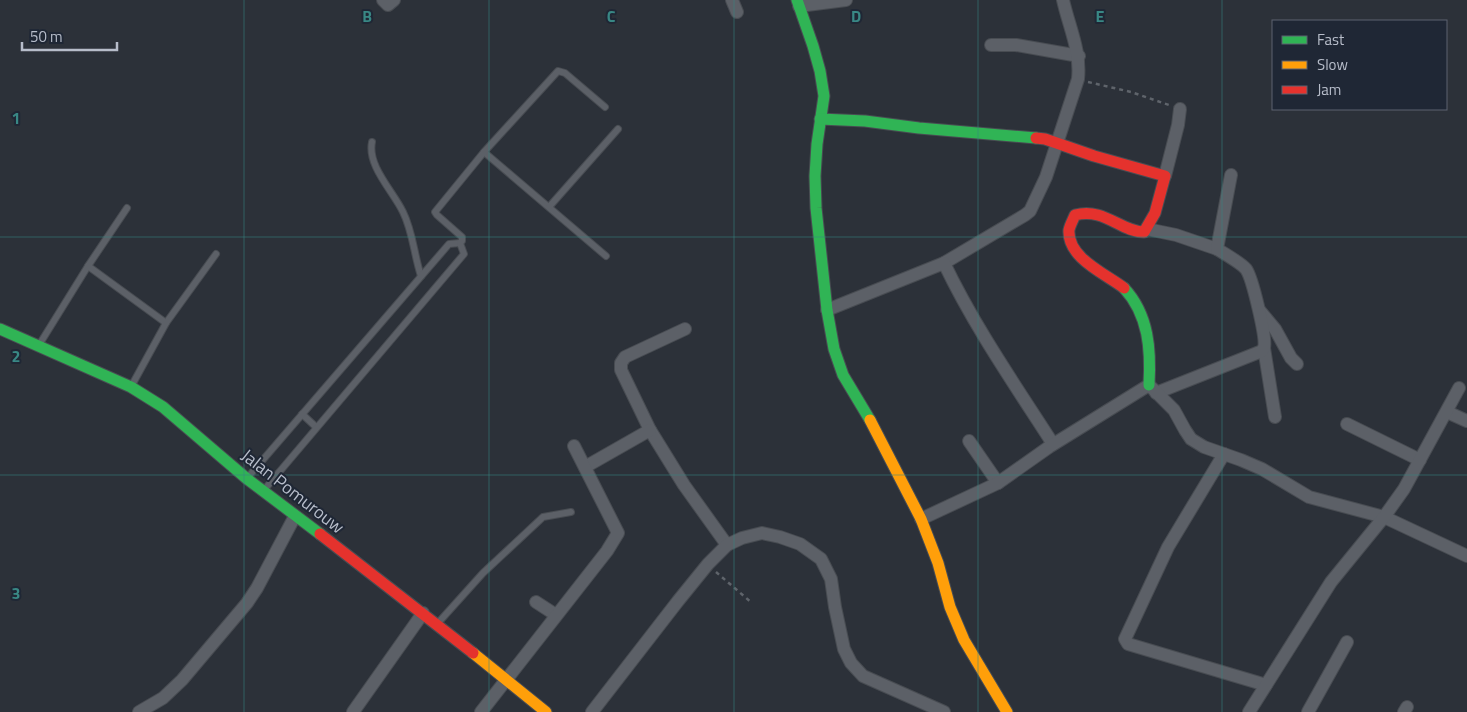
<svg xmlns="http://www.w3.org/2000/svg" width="1467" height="712" font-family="'Titillium Web',sans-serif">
<rect width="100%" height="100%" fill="#2c3139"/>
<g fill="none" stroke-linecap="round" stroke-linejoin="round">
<g stroke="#484c52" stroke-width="8">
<g id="lane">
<path d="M372,142C367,166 393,191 403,212C413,232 414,255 421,276"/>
<polyline points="484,152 606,256"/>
<polyline points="549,207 618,129"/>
<polyline points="88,266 166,323"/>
<polyline points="39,345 88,266 127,208"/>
<polyline points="132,385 166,323 216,254"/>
<polyline points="302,414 316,427"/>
<polyline points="248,477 449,244 460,243"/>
<polyline points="264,490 464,254 460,243 462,241 462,237 437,215 435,212 484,152 558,71 565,73 605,107"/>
<polyline points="438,623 483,573 543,517 571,512"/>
</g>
</g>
<g stroke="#484c52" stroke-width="14">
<g id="street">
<polyline points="383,0 388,5 394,0"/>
<polyline points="732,0 737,12"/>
<polyline points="799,6 846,0"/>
<polyline points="991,45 1016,45 1079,56"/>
<polyline points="1165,176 1178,125 1180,109"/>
<polyline points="1147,229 1176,235 1217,249"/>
<path d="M944,263L1025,215L1030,211L1046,177L1078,79C1081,51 1069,27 1063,0"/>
<path d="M827,310L944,263C974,326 1015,385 1053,444"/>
<polyline points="1260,311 1275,329 1291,358 1297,364"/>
<polyline points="685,329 625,357 621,363 621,370 650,430 684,485 727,545"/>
<polyline points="1264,348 1275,417"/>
<path d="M1156,393L1262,351L1264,348C1267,338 1252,277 1246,269C1241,263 1225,254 1217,249L1231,175"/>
<polyline points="1447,412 1467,421"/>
<polyline points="1347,424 1420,460"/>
<polyline points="969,441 998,483"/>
<polyline points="1224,454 1168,547 1125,639 1128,644 1266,685"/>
<polyline points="585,467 650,430"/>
<polyline points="921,519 998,483 1049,447 1149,385 1174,410 1185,430 1191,439 1204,447 1241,460 1262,469 1309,497 1384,517 1467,556"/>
<polyline points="536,602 556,615"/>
<polyline points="139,712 163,698 182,680 247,603 257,588 295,516"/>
<polyline points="353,712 423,613"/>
<polyline points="481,712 607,551 618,533 574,446"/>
<polyline points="592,712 678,601 708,564 727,545 742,538 762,533 780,537 800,544 821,559 831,579 835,607 844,649 851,663 863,676 944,712"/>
<polyline points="1249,712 1331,582 1384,517 1404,489 1459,388"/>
<polyline points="1308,712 1347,642"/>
<polyline points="1404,712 1407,707"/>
</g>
</g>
<g stroke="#484c52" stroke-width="13">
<g id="fast">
<polyline points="797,0 813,46 820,71 824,96 817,144 815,176 816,208 827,310 834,349 843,375 870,420"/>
<polyline points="820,119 865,121 919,128 1036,138"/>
<path d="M1124,288C1149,315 1151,350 1149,385"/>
<polyline points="0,329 131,387 163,407 246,478 320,534"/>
</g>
</g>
<g stroke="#484c52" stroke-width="13">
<g id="slow">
<polyline points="870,420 921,519 938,563 950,607 964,640 1007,712"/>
<polyline points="473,653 546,712"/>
</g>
</g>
<g stroke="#484c52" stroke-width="13">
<g id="jam">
<path d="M1036,138L1045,139L1094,156L1165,176L1155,213L1144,232C1121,232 1104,207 1075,215C1073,220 1070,225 1069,230C1067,258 1106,274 1124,288"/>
<polyline points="320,534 473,653"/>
</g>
</g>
<g stroke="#5f646b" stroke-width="2.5" stroke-dasharray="4 4" stroke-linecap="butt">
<polyline points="1088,82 1131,92 1169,105"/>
<polyline points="716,572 752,603"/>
</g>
<use href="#lane" stroke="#5c6067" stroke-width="6"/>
<use href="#street" stroke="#5c6067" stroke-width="12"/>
<use href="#fast" stroke="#30b455" stroke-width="11"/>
<use href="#slow" stroke="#ff9f0a" stroke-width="11"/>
<use href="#jam" stroke="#e5322d" stroke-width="11"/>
</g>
<path fill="none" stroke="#398885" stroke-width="1" stroke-opacity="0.55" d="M244,0V712M489,0V712M734,0V712M978,0V712M1222,0V712M0,237H1467M0,475H1467"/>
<g text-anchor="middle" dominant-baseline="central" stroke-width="4" stroke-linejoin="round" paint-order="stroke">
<g font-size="18" fill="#b7bdca" stroke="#1f2735">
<text transform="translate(293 491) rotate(38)">Jalan Pomurouw</text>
</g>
</g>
<g font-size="16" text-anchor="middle" font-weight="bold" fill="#398885" stroke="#1f2735" stroke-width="4" stroke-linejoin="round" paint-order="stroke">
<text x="367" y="22">B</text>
<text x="611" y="22">C</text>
<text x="856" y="22">D</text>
<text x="1100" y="22">E</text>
<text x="16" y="124">1</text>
<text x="16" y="362">2</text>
<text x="16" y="599">3</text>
</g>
<rect x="1272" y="20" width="175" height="90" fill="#1f2735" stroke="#5c6371"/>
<rect x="1282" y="36" width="25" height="8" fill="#30b455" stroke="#5c6371"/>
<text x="1317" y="45" font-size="15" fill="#b7bdca">Fast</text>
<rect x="1282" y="61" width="25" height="8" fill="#ff9f0a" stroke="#5c6371"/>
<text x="1317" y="70" font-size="15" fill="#b7bdca">Slow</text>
<rect x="1282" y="86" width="25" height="8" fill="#e5322d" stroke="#5c6371"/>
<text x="1317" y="95" font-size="15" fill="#b7bdca">Jam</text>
<path d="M22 42v8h95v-8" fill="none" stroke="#b7bdca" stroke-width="2.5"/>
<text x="30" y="42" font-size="15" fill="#b7bdca" stroke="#1f2735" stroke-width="4" paint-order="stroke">50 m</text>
</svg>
